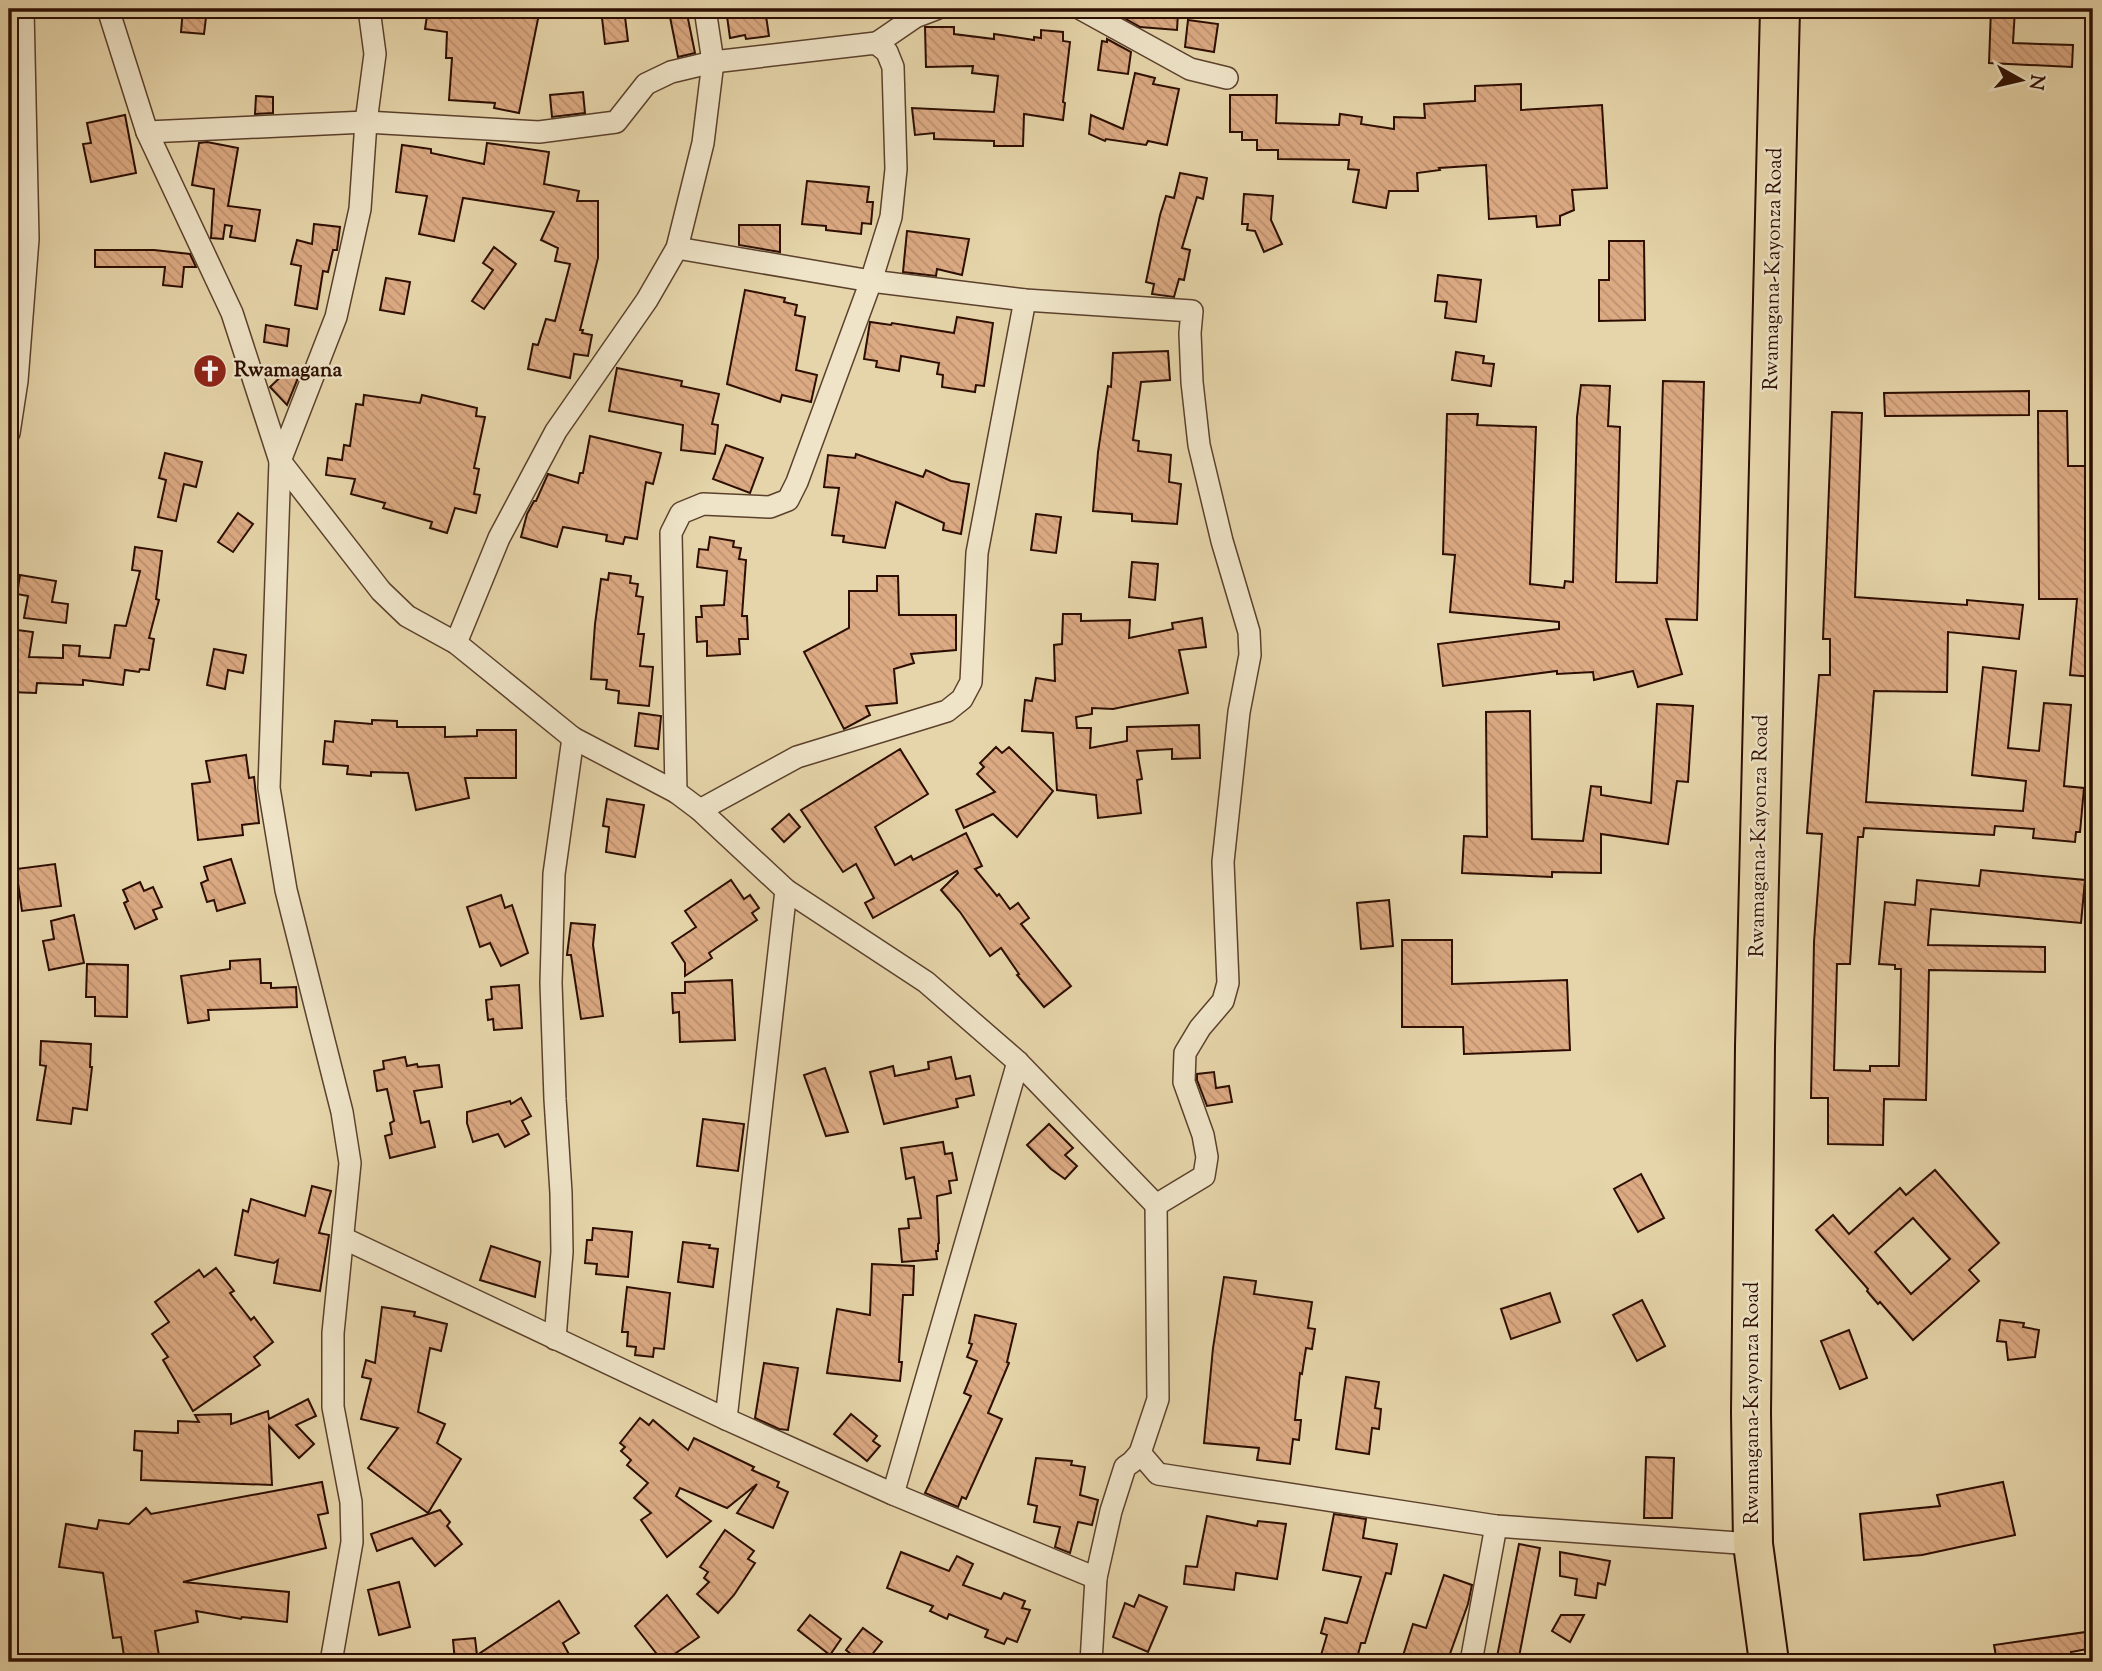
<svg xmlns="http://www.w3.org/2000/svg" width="2102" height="1671" font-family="'Sorts Mill Goudy',serif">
<defs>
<pattern id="building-back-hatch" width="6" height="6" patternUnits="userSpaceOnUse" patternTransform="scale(1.75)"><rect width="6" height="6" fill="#dcaa83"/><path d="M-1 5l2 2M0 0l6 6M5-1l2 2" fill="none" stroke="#bd9170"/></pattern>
</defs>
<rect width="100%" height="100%" fill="#e6d5aa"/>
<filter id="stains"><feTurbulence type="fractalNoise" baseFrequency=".00286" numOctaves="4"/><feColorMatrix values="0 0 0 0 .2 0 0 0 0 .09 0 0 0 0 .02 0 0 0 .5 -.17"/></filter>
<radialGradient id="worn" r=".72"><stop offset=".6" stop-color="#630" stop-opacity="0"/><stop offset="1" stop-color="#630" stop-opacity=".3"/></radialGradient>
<g fill="url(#building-back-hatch)" stroke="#2d0e02" stroke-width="2" fill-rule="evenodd">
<polygon points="183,9 207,9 204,34 181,32"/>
<polygon points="428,9 540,9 519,113 494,108 495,103 449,100 452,58 446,58 447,32 425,29"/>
<polygon points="601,9 624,9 628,41 605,44"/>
<polygon points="686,9 695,53 678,57 669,12"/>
<polygon points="726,9 765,9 769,36 746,39 745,35 730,38"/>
<polygon points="1112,9 1173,9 1173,13 1178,13 1177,30 1140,27 1112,11"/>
<polygon points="1991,9 2015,9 2013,43 2073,45 2072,67 1989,63"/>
<polygon points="1188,20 1218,24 1214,52 1185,47"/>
<polygon points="925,27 954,27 954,34 994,39 994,34 1034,40 1034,37 1041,38 1041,30 1063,32 1063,41 1070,42 1063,102 1065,103 1063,120 1024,114 1023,146 994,146 994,141 934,139 934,133 915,135 912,108 994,112 998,76 972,73 973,66 926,67"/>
<polygon points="1107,39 1131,52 1128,74 1098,70 1102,41 1107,42"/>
<polygon points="1135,73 1155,78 1153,84 1179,89 1167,145 1148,141 1146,145 1106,139 1105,141 1089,134 1091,115 1123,129"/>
<polygon points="1521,84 1521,110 1602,105 1607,188 1572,190 1574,210 1560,216 1560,225 1537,227 1536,216 1489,219 1486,165 1439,168 1440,170 1417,173 1418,191 1389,191 1386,208 1353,202 1359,170 1348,169 1349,160 1278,159 1278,150 1257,150 1257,140 1242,140 1242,132 1230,132 1230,95 1277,95 1276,123 1339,125 1340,114 1362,117 1361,124 1394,129 1394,117 1425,118 1424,104 1475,101 1475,86"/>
<polygon points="583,92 585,113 552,117 550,95"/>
<polygon points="256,96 273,97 273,113 255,114"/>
<polygon points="125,115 136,173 91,182 83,144 91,143 87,123"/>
<polygon points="207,142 238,148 228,206 260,210 255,241 230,237 232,226 225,225 223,239 211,238 214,189 192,185 199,143"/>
<polygon points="487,143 549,152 544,184 579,191 577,201 598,201 598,258 580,330 583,330 582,333 592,335 588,356 574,354 570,378 528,369 533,344 538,345 546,319 555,321 570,264 555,261 558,248 541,240 554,212 463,198 454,241 419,234 427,196 396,192 402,145 431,149 431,153 484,164"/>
<polygon points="1180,173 1207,178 1203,199 1197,197 1182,248 1190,250 1184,280 1179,279 1174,297 1152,294 1154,284 1146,282 1160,215 1166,196 1174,198"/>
<polygon points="807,181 869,187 867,202 873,202 871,224 862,223 861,234 826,230 826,226 802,224"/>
<polygon points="1244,194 1273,196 1271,220 1282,244 1264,252 1255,231 1247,230 1248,224 1242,224"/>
<polygon points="314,224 340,227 337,250 333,250 328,272 323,271 317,309 295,305 301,266 291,264 297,240 312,244"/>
<polygon points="739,225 780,225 780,252 739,245"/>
<polygon points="907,231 969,239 962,275 937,269 936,276 903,272"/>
<polygon points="1609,241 1644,241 1645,320 1599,321 1599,280 1609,280"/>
<polygon points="494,247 516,264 484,309 472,301 493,270 483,263"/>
<polygon points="95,250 154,250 190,254 196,267 184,267 182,287 163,285 165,267 95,267"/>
<polygon points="1438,275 1481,280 1476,322 1445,318 1447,302 1435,301"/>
<polygon points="386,278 410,282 404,314 380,310"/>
<polygon points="745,290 785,298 784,302 797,305 795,315 805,317 796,370 817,375 811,402 782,395 780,402 727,384"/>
<polygon points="957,317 993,323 984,386 976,385 975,392 942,387 943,375 937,374 939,363 901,356 899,371 876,367 877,361 864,359 870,322 891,325 892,323 954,333"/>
<polygon points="266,325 289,329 287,346 264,342"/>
<polygon points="1168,351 1170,380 1141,382 1133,440 1139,441 1138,451 1171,455 1169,482 1181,484 1177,524 1132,521 1132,514 1093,511 1098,452 1108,386 1111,387 1113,353"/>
<polygon points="1456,352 1484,356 1483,363 1494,364 1491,386 1452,380"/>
<polygon points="617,368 682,381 681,386 719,394 712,424 718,425 715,454 681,450 683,425 609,411"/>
<polygon points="289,369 298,378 287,405 270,387"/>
<polygon points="1663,381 1704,382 1697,620 1666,619 1682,674 1638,687 1633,671 1594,680 1593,672 1557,674 1557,671 1443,686 1438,644 1559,629 1559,622 1450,612 1455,555 1443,554 1447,414 1478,414 1477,425 1536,427 1530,584 1564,588 1565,581 1573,582 1577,417 1581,385 1610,386 1608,426 1620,427 1616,582 1657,583"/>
<polygon points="2029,391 2029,415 1885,416 1884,393"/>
<polygon points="364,395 420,403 422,395 477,408 476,416 485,417 474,468 479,469 474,494 480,495 476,513 455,508 447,533 430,528 432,522 383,508 385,503 351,494 355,479 326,475 328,458 342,460 344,445 350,446 356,404 363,405"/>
<polygon points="2038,411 2067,411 2068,466 2093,466 2093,677 2070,675 2077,599 2039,599"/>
<polygon points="1832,412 1862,413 1855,597 1967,605 1967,600 2023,605 2019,639 1948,632 1947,692 1874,691 1866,802 2023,811 2026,781 1972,775 1983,667 2016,671 2008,748 2039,751 2044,703 2071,705 2064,786 2084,788 2080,832 2076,832 2075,842 2033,838 2034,829 1995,826 1994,835 1864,828 1863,837 1858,837 1850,964 1837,964 1834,1070 1870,1071 1870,1066 1899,1066 1901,969 1895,969 1895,965 1879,964 1885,902 1915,905 1917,880 1979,886 1981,870 2085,880 2081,923 1931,909 1928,945 2045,947 2045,972 1929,970 1926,1100 1884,1099 1883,1145 1828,1144 1828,1098 1811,1098 1814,942 1822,834 1807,833 1819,675 1830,675 1830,639 1823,639"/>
<polygon points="590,436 661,453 653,484 646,482 637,539 625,537 623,544 606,541 607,535 563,527 557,547 521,537 527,514 534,501 536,501 548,474 578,483 580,473 583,473"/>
<polygon points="726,445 763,458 750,493 713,479"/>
<polygon points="165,453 202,462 196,487 184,484 176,521 158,517 166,480 159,478"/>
<polygon points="856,454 923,477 926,470 951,481 969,484 961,534 943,530 944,523 896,502 885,548 843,542 844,536 832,535 839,488 824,487 828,455 855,458"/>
<polygon points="238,513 253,524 233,552 218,542"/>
<polygon points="1036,514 1061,517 1056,553 1031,550"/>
<polygon points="710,537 734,541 733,547 741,548 739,559 746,560 742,616 747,616 748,639 739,639 740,654 707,656 707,641 697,642 696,617 702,617 701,606 724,605 727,571 697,567 699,549 708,550"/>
<polygon points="135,547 162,551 156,599 159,600 149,638 154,639 149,670 140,669 139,672 125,670 123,685 83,680 83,685 37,683 36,693 9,692 9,629 33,632 29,657 63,658 63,645 80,646 79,656 110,658 115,625 126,626 140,571 132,570"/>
<polygon points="1132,562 1158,564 1155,600 1129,597"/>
<polygon points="609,573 631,576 630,583 638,584 636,596 643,597 638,634 644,634 640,666 653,667 649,706 618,703 619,691 606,689 607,680 591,679 595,624 601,579 608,580"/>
<polygon points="20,575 56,581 52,602 68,604 66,623 24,618 28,596 17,594"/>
<polygon points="877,576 898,576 899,615 956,615 956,650 911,654 914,663 894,669 897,703 866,706 870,715 844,729 804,652 849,628 849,591 877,591"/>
<polygon points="1063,614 1081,614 1081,621 1130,620 1129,638 1173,629 1172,623 1202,618 1206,647 1179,650 1188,693 1113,709 1092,708 1092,714 1076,717 1077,728 1091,728 1090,748 1127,741 1127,727 1199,725 1200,758 1172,759 1172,749 1137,751 1142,779 1137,780 1141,813 1098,818 1096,795 1057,790 1053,733 1022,731 1025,700 1032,701 1036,678 1055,681 1054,645 1062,644"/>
<polygon points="214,649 246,655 243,673 228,670 225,689 207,685"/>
<polygon points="1657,704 1693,706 1688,782 1677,781 1668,844 1601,834 1601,873 1552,872 1552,877 1462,873 1464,836 1487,837 1486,712 1530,711 1532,839 1583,841 1591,786 1601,787 1601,795 1651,803"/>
<polygon points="639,713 661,716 658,749 635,746"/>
<polygon points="372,720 397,721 397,727 445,727 445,737 477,736 477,730 516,730 516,778 465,778 469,798 416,810 408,773 371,772 371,776 347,774 348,766 323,764 325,741 333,742 335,721 372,724"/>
<polygon points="996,747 1002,753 1009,747 1053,791 1017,837 993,814 964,828 956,810 995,792 977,774 984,767 980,763"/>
<polygon points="900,749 928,794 875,827 895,865 911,856 913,860 966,833 982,866 975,869 997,896 999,894 1010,909 1018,903 1029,918 1021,924 1071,986 1044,1007 1017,975 1019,974 1001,948 990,956 960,912 941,890 958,873 957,871 873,918 865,903 874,898 856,864 843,872 801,810"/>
<polygon points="246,755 249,778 254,777 259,823 242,825 243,835 198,840 192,784 210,782 206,761"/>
<polygon points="607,799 644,805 635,857 606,852 609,827 603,826"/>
<polygon points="789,814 800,827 784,842 772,829"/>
<polygon points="231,859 245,903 217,911 214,900 207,902 201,883 208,880 204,867"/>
<polygon points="55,864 61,906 22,911 16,869"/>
<polygon points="731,880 744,899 750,895 759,908 752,913 757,920 709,953 712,958 685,976 685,963 672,943 696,927 685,911"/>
<polygon points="140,882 144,891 153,887 162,907 153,910 157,919 135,929 124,903 128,901 123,890"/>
<polygon points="501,895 505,908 512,905 528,953 501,966 490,943 480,947 467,907"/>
<polygon points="1389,900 1393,946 1361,949 1357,903"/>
<polygon points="74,915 84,963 49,970 43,941 54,939 51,921"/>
<polygon points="571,923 595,925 593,945 603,1016 581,1019 571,955 567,955"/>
<polygon points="1402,940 1452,940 1452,984 1567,980 1570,1050 1464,1054 1463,1027 1402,1027"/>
<polygon points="260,959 261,983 271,983 271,988 296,987 297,1007 208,1010 209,1020 188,1023 181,976 230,969 230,961"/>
<polygon points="87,964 128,965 127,1017 95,1016 95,997 86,997"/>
<polygon points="732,980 735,1040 680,1042 679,1012 673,1013 672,993 685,993 685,982"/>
<polygon points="519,985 522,1028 494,1030 493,1019 488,1020 486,1000 492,999 491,987"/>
<polygon points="41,1041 91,1044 90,1067 92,1067 87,1110 73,1108 71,1124 37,1120 46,1066 40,1065"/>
<polygon points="405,1057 407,1066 417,1064 418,1067 439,1065 442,1087 414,1091 421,1123 429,1121 435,1147 390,1158 385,1136 392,1134 390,1123 394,1121 387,1089 377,1091 374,1071 384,1069 383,1061"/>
<polygon points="951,1057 956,1079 970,1076 974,1095 956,1099 958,1107 884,1124 870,1072 893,1066 895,1076 929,1069 928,1062"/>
<polygon points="825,1068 848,1132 826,1136 804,1075"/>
<polygon points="1214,1072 1216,1088 1229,1086 1232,1102 1207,1106 1197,1080 1197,1074"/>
<polygon points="521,1098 531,1116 522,1121 529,1134 505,1147 498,1134 473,1142 467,1123 467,1112 510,1101 511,1104"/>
<polygon points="703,1119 744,1124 738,1171 697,1166"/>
<polygon points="1049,1124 1073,1148 1065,1155 1077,1166 1065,1179 1051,1169 1027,1145"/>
<polygon points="943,1142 945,1154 952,1153 957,1180 949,1181 951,1193 937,1196 939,1243 938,1244 938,1251 936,1251 937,1259 902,1262 899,1229 909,1228 908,1219 921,1218 914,1177 906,1179 901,1148"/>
<path d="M1935,1170L1999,1243L1969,1270L1979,1281L1913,1340L1880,1302L1878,1304L1867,1291L1868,1289L1816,1230L1833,1215L1849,1234L1900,1188L1906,1195ZM1913,1218L1950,1259L1911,1294L1875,1252Z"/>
<polygon points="1641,1174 1664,1218 1638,1232 1614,1189"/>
<polygon points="312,1186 331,1191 319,1233 329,1235 320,1291 274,1283 278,1260 274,1263 235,1255 243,1210 248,1212 251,1199 305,1216"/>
<polygon points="593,1228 632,1232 628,1277 596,1274 597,1264 585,1263 587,1240 592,1240"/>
<polygon points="683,1242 710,1245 709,1248 718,1249 713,1287 678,1282"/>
<polygon points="491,1246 540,1262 535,1297 480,1280"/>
<polygon points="872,1264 914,1266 913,1295 903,1295 899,1362 902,1362 900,1381 827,1373 837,1309 870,1315"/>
<polygon points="216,1268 234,1291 230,1293 251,1320 254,1317 273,1342 254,1357 260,1365 193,1411 163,1360 168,1357 152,1334 169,1322 155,1302 199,1270 204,1277"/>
<polygon points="1224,1277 1256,1281 1254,1294 1312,1302 1308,1328 1315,1329 1312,1349 1306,1348 1302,1374 1300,1373 1295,1420 1301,1420 1299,1440 1293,1439 1290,1464 1257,1460 1259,1448 1204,1443 1213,1348"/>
<polygon points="627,1287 670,1293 664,1349 654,1348 653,1357 635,1355 636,1347 627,1346 628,1332 622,1332"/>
<polygon points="1550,1293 1560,1322 1511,1339 1501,1309"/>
<polygon points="1642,1300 1665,1346 1637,1361 1613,1315"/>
<polygon points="382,1307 415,1312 414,1316 447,1324 441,1351 430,1348 418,1412 445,1424 437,1443 461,1459 428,1513 368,1468 398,1428 361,1419 371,1379 362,1377 366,1360 375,1363"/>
<polygon points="975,1315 1016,1324 1007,1362 1009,1363 988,1413 1002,1419 966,1499 962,1497 958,1507 925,1493 971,1396 964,1393 977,1361 967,1357 972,1344 969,1343"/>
<polygon points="2000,1320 2024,1323 2023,1327 2039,1330 2035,1357 2008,1360 2006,1342 1997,1341"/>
<polygon points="1849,1330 1867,1378 1840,1389 1821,1341"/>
<polygon points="764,1363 798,1368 788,1430 779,1429 755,1418"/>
<polygon points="1346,1377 1379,1382 1375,1408 1381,1409 1379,1429 1372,1428 1369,1454 1336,1449"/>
<polygon points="308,1399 316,1416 296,1425 314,1444 299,1458 269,1426 272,1485 141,1480 142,1451 134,1450 135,1431 178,1433 178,1421 199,1422 195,1415 231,1414 231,1424 268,1411 269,1419"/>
<polygon points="851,1414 877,1436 873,1441 880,1446 867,1461 834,1434"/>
<polygon points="640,1418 649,1425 653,1420 688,1450 694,1438 754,1467 752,1470 779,1482 777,1487 788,1492 773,1528 737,1513 757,1484 727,1508 680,1488 676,1496 711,1521 667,1557 641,1520 651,1513 634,1498 648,1483 627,1465 631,1460 621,1451 625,1447 620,1443"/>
<polygon points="1646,1457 1674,1458 1672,1518 1644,1518"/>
<polygon points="1036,1458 1072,1461 1071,1465 1085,1467 1080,1495 1098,1500 1092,1525 1078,1522 1070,1553 1055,1547 1060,1527 1034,1522 1037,1506 1028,1504"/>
<polygon points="322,1482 328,1513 318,1515 326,1548 183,1582 289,1592 287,1622 242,1617 241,1619 196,1611 198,1622 155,1631 160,1662 125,1662 121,1637 113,1638 103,1573 59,1567 66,1524 97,1529 99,1520 129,1524 146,1508 151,1514"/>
<polygon points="2003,1482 2015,1535 1922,1555 1864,1560 1860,1514 1940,1506 1937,1495"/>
<polygon points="440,1510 450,1522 447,1526 462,1544 435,1566 412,1538 377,1551 371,1534"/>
<polygon points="1334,1514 1366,1519 1363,1538 1397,1544 1391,1574 1386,1573 1365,1643 1361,1643 1356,1662 1319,1662 1327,1635 1321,1633 1325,1618 1347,1623 1361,1577 1323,1570"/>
<polygon points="1207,1516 1257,1526 1258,1521 1286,1524 1277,1579 1236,1573 1234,1590 1184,1584 1186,1566 1197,1567"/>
<polygon points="725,1530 754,1551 748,1559 755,1563 734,1595 718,1613 697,1594 709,1582 704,1578 708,1572 700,1567"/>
<polygon points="1519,1544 1540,1548 1518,1662 1496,1662"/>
<polygon points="901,1552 949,1571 957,1556 973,1564 963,1585 1001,1599 1004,1593 1025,1601 1022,1608 1030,1610 1017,1642 1007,1638 1004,1644 985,1637 988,1630 949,1614 947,1619 930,1611 933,1606 887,1588"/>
<polygon points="1560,1552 1610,1561 1605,1585 1598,1583 1596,1598 1575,1595 1577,1579 1560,1576"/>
<polygon points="1444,1575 1472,1585 1468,1604 1447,1662 1401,1662 1413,1624 1426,1628"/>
<polygon points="399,1582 410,1627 379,1635 368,1590"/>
<polygon points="667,1595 699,1637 663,1662 635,1626"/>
<polygon points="1139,1595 1167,1607 1148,1652 1113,1637 1125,1603 1134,1607"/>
<polygon points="559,1601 579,1633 563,1643 573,1662 455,1662 453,1640 475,1638 477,1655"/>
<polygon points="810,1615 841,1639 830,1655 798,1630"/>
<polygon points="1561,1615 1584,1615 1570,1642 1552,1631"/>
<polygon points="863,1628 882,1642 866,1662 861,1662 846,1650"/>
<polygon points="2093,1631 2093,1648 2071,1652 2072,1662 1997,1662 1994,1645"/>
</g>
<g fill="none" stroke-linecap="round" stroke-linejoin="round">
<g stroke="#5b402c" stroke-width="24">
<g id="street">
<polyline points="108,9 147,132 232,313 280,461 381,591 407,616 456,643 573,738 676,792 700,810 786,890 926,982 1018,1062 1156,1205 1158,1399 1140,1453 1158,1474 1496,1526 1753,1544"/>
<polyline points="1081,9 1190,69 1227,78"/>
<polyline points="877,43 915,17 936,9"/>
<polyline points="147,132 366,122 539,132 616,122 646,84 671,72 713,62 876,43 887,52 893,67 896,169 891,217 871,281 797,482 788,500 770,507 703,504 681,513 671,533 676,792"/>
<polyline points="677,248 871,281 1025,300 1192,311 1190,333 1192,382 1199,445 1222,541 1249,632 1250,655 1239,712 1223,862 1228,983 1223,1001 1200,1028 1185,1053 1184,1082 1203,1135 1207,1157 1204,1176 1156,1205"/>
<polyline points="9,433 17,381 28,239 23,9"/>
<polyline points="456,643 499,538 556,431 647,300 677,248 703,143 713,62 705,9"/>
<polyline points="700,810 797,757 947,711 962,699 971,682 977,553 1025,300"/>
<polyline points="343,1238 726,1419 893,1494 1096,1578"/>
<polyline points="555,1339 562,1252 561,1193 555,1099 551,983 554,874 573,738"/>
<polyline points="726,1419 786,890"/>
<polyline points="893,1494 1018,1062"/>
<polyline points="331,1662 352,1542 351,1502 333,1407 333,1333 350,1163 342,1112 286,890 269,788 280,461 336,317 360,209 366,122 375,54 369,9"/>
<polyline points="1091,1662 1096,1578 1111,1511 1125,1467 1132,1462 1140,1453"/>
<polyline points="1471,1662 1496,1526"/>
</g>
</g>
<g stroke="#2d0e02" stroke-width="42">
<polyline id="highway" points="1769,1662 1753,1544 1751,1413 1755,1046 1780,9"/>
</g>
<use href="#street" stroke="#efe4c8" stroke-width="21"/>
<use href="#highway" stroke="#e6d5aa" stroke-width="38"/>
</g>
<defs>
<g id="church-disc" transform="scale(1.75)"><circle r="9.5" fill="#8f2418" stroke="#efe4c8"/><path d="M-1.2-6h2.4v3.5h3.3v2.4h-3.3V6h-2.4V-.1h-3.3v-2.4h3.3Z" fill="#fff"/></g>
</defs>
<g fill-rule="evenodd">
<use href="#church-disc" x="210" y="371"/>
</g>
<g text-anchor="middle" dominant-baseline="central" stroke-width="5" stroke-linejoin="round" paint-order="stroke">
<g font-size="21" fill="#2d0e02" stroke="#efe4c8">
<text transform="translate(1774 269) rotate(-89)">Rwamagana-Kayonza Road</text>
<text transform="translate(1760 836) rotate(-89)">Rwamagana-Kayonza Road</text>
<text transform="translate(1753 1403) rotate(-90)">Rwamagana-Kayonza Road</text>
</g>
<g font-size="21" font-weight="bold" fill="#2d0e02" stroke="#efe4c8" text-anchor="start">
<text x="234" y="371">Rwamagana</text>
</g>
</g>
<rect width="2102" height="1671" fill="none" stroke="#e6d5aa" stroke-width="35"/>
<rect x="10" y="10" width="2081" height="1650" fill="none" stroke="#2d0e02" stroke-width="3.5"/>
<rect x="18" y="18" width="2067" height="1636" fill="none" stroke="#2d0e02" stroke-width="2"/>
<g transform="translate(2021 80) rotate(98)" stroke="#efe4c8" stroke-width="5" paint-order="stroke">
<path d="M0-5L12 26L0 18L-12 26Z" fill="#2d0e02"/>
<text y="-10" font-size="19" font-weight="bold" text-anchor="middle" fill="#2d0e02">N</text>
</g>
<rect width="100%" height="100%" filter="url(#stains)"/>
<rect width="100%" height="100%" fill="url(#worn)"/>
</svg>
